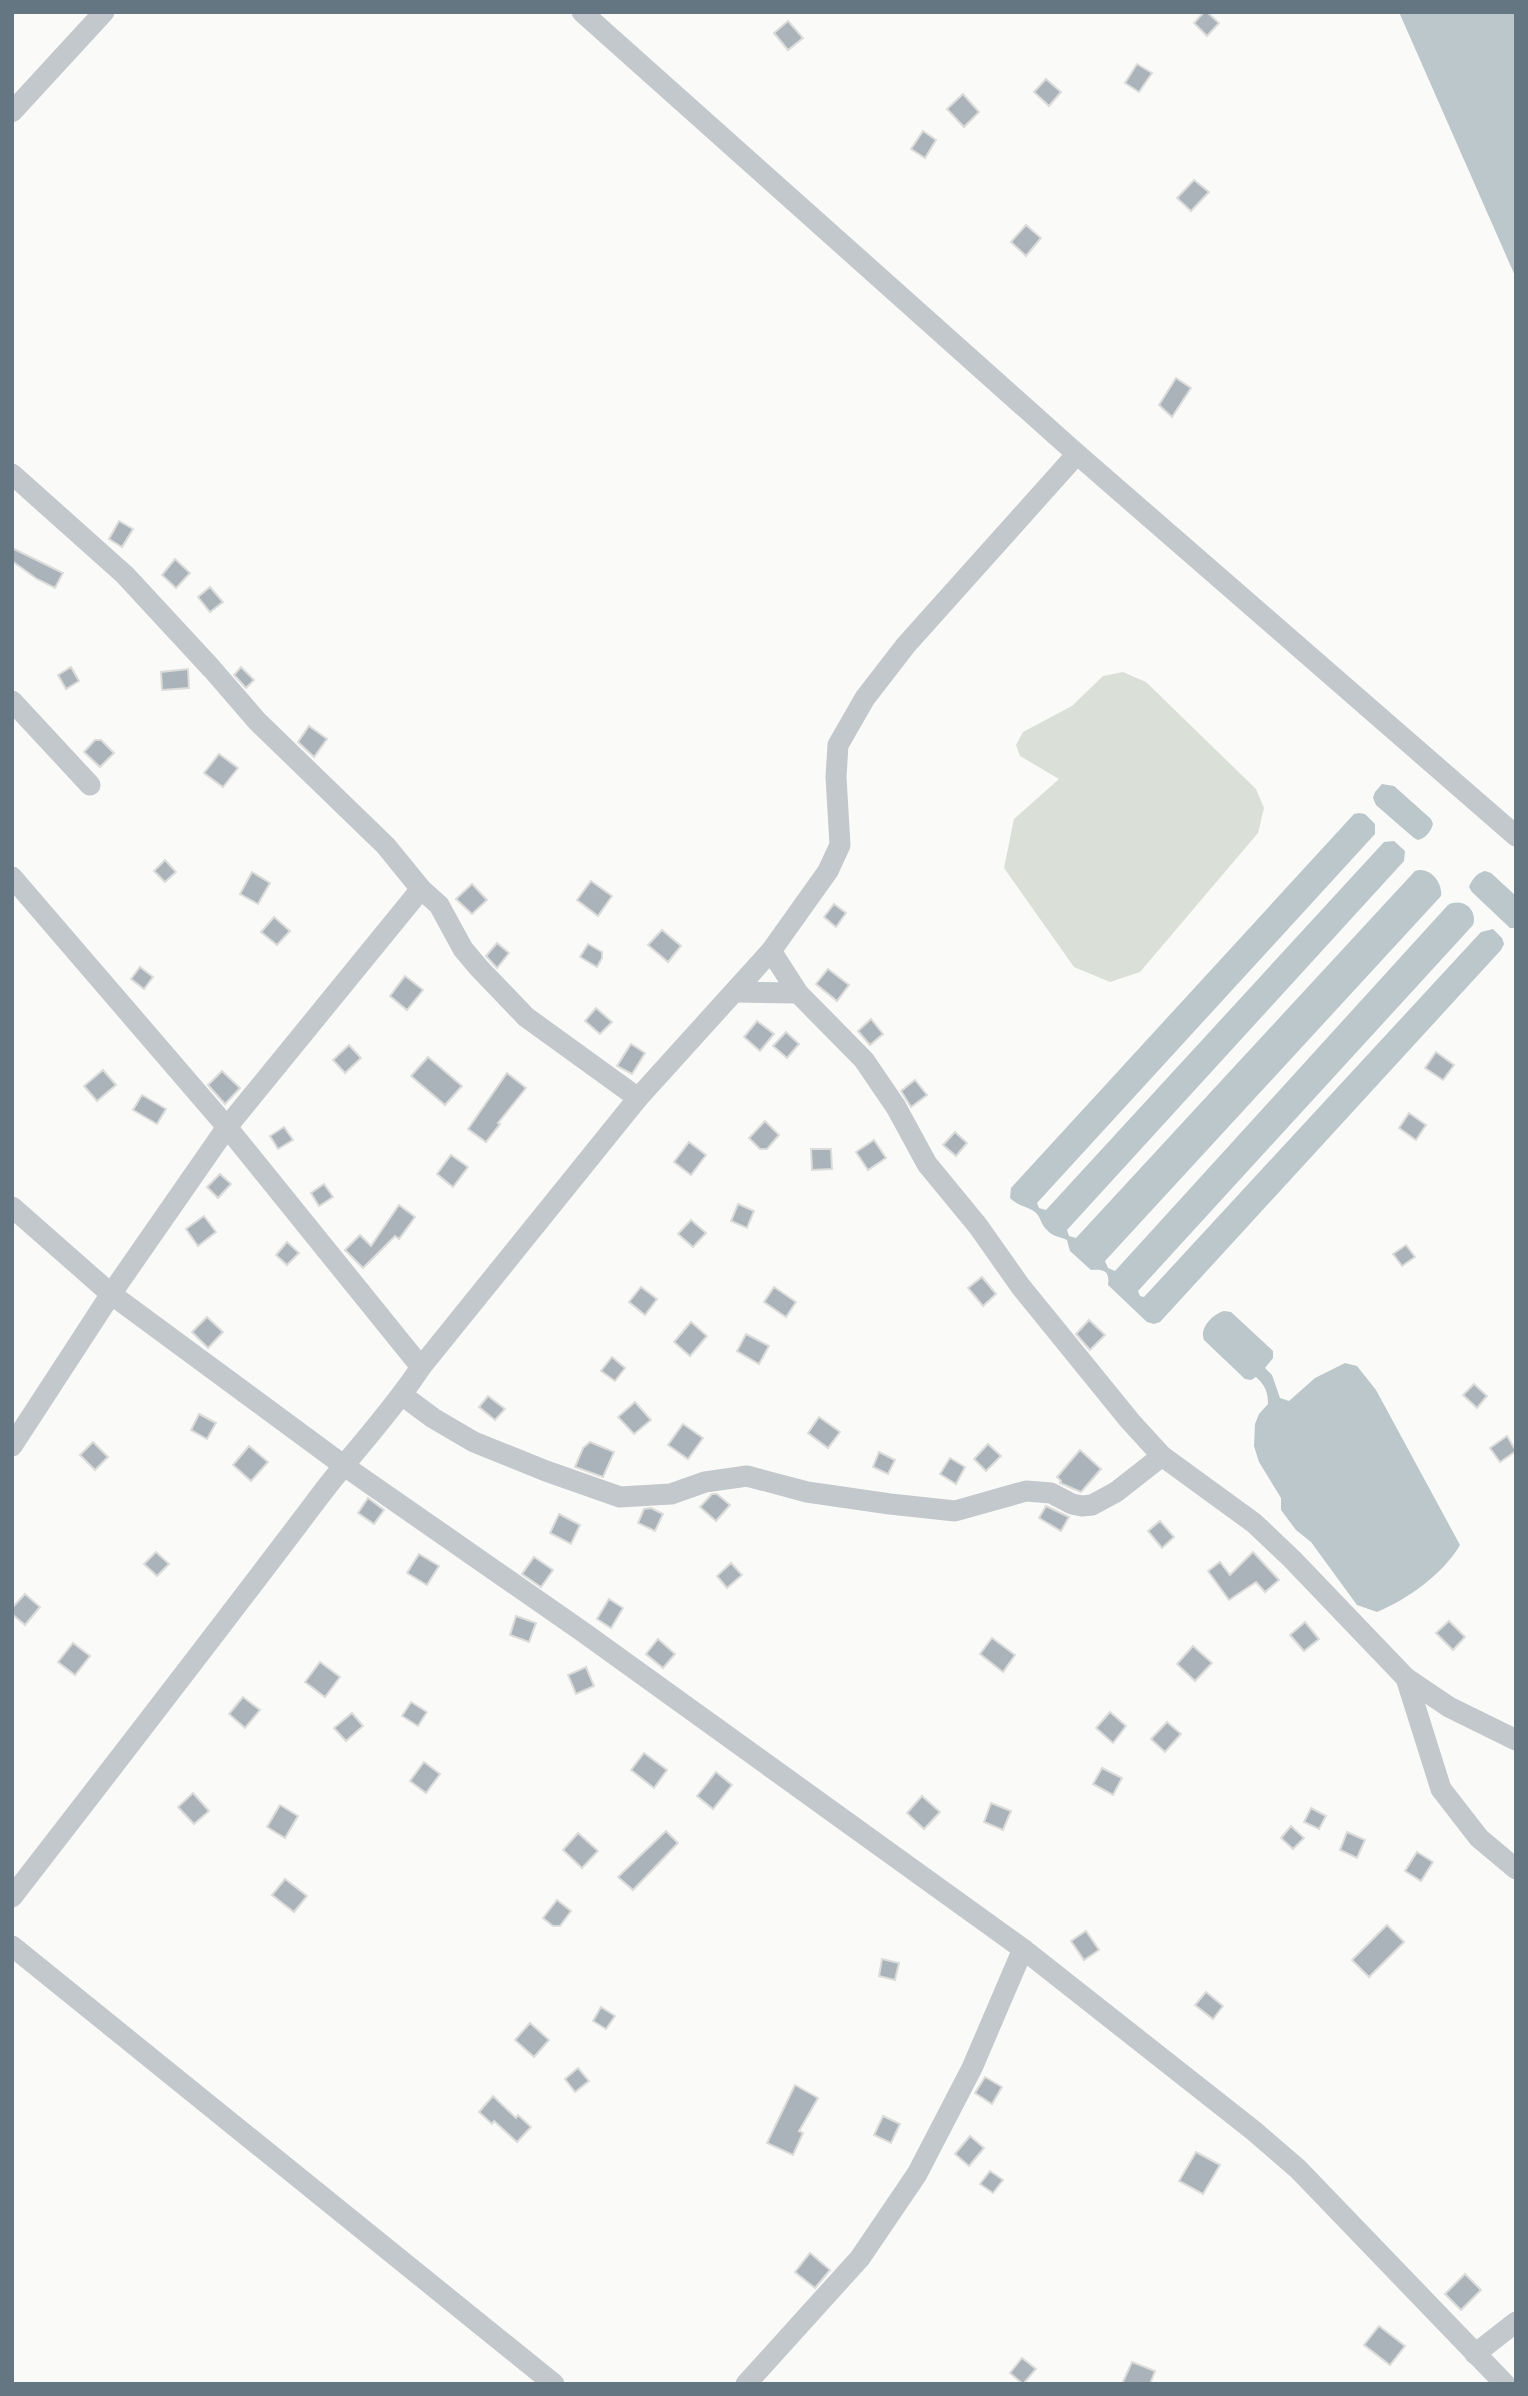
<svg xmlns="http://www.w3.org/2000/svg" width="1528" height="2396" font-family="'Fira Sans',sans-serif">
<rect width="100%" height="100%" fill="#fafaf8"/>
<polygon fill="#dadfd7" points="1123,672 1146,682 1256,789 1264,808 1258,833 1140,972 1110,982 1074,967 1004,868 1014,819 1059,779 1020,756 1016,745 1023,732 1072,706 1103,676"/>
<g fill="#bbc7cb">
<polygon points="1399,12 1516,12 1516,278"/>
<path d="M1382,784L1394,786L1431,819L1433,824C1431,831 1426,838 1418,840L1414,838L1376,805L1373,798L1375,792Z"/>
<path d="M1359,813L1365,814L1375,824V834L1037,1203L1039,1208L1046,1210L1384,842L1394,841L1405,851L1404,861L1067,1230L1069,1236L1076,1238L1415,871C1429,866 1443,882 1441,896L1105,1261L1108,1268L1115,1271L1448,905C1463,897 1478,910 1473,925L1138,1291L1140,1296L1144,1297L1481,932L1493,929L1502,938L1504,944L1501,950L1160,1322L1154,1324L1147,1322L1108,1285C1110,1271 1104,1269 1091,1270L1070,1251L1067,1240C1059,1236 1053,1237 1047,1230C1041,1225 1041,1217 1035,1212C1026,1205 1021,1208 1010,1198L1011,1188L1354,814Z"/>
<path d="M1485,871L1491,873L1516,896V928H1510L1472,892L1469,887C1472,879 1477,873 1485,871Z"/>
<path d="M1224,1311L1231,1312L1273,1351V1358L1265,1368L1272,1375L1280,1398L1289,1401L1315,1378L1345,1363L1357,1366L1376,1390L1460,1545C1443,1574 1408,1599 1377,1612L1357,1605L1311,1542L1296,1530L1281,1510V1498L1259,1462L1254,1446L1255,1424L1259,1414L1268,1404C1268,1392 1265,1385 1256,1377L1251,1380L1245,1379L1204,1340C1199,1328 1213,1314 1224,1311Z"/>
</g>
<g fill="#aab3b9" stroke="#dcdcda" stroke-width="2">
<polygon points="1204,12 1207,12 1219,23 1207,36 1194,23"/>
<polygon points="788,21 803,38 788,50 774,33"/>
<polygon points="1137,64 1152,73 1139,92 1125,83"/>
<polygon points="1046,79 1061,92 1049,106 1034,92"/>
<polygon points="963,94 979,112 964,127 947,109"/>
<polygon points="923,131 936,140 925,158 911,149"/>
<polygon points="1194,180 1209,192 1191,211 1177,198"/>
<polygon points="1026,225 1041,238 1026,256 1011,242"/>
<polygon points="1176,378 1191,388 1172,417 1159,405"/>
<polygon points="119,521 133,529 122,547 109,539"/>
<polygon points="12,548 63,573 55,588 37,579 12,561"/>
<polygon points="175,559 190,573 176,588 162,575"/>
<polygon points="210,587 223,602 210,612 198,597"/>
<polygon points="71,667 79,681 66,689 58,675"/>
<polygon points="241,667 254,680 246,688 234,675"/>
<polygon points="188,669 189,688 162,690 161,672"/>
<polygon points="309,726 327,739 314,757 298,742"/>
<polygon points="95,740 101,740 114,753 100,767 84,752"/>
<polygon points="219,754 238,768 223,787 204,773"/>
<polygon points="165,860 176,872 165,882 154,871"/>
<polygon points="252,872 270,883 258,904 240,894"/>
<polygon points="591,881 612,896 598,916 577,900"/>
<polygon points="472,884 487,900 472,914 456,899"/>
<polygon points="834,904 846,913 836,927 824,917"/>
<polygon points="274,917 290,931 277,945 261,932"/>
<polygon points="662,930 681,946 668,962 648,945"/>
<polygon points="497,943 509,953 497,968 486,956"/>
<polygon points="588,944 602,952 602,958 597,967 580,957"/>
<polygon points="140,967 153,977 144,989 131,979"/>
<polygon points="828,969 849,985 837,1001 816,984"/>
<polygon points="405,976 423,990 407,1010 390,996"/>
<polygon points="596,1008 612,1022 600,1034 585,1021"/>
<polygon points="871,1019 883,1034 870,1045 858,1031"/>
<polygon points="757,1021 774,1034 760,1051 744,1037"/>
<polygon points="786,1032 799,1044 787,1058 773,1046"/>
<polygon points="631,1044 645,1053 632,1074 617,1066"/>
<polygon points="349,1045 361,1058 345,1073 333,1060"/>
<polygon points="1436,1052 1454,1065 1443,1080 1425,1068"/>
<polygon points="428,1057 462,1086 445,1105 411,1076"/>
<polygon points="103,1070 116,1085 97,1101 84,1086"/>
<polygon points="222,1071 240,1088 225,1104 208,1085"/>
<polygon points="507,1073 526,1088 498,1123 500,1124 486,1142 468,1129"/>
<polygon points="915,1080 927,1095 911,1107 901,1091"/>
<polygon points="142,1095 166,1109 157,1124 133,1110"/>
<polygon points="1409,1113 1426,1125 1416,1140 1399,1128"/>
<polygon points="765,1121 779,1135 767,1149 760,1149 749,1138"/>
<polygon points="284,1127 293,1140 278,1149 270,1136"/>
<polygon points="955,1132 967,1143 956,1156 943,1145"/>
<polygon points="874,1140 886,1158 868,1170 856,1152"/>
<polygon points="689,1142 706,1155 691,1175 674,1162"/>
<polygon points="811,1149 831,1149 832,1169 812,1170"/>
<polygon points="451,1155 468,1167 453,1187 437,1174"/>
<polygon points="220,1174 231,1184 218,1198 207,1187"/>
<polygon points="324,1184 333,1197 319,1206 311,1193"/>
<polygon points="738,1204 754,1211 747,1228 731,1221"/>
<polygon points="399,1205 415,1217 399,1239 395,1236 363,1268 345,1250 360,1235 371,1246"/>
<polygon points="204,1216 216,1232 198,1246 186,1229"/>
<polygon points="691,1220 706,1233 693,1247 678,1234"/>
<polygon points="287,1242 299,1253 287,1265 276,1255"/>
<polygon points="1406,1245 1415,1257 1402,1266 1393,1254"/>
<polygon points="982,1277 996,1294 983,1306 968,1288"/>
<polygon points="641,1287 657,1299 645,1315 629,1302"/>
<polygon points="774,1287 796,1302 786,1317 764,1302"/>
<polygon points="207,1317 223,1332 208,1348 192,1332"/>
<polygon points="1089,1320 1105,1335 1090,1350 1076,1334"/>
<polygon points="691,1322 707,1336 690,1356 674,1342"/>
<polygon points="746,1334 769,1346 759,1364 737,1351"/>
<polygon points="612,1357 625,1368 615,1381 601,1371"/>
<polygon points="1474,1384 1487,1396 1477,1408 1463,1395"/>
<polygon points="488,1396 505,1409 495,1420 479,1407"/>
<polygon points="635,1402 651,1420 634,1434 618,1417"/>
<polygon points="199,1414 216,1423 207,1439 191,1430"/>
<polygon points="819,1417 840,1432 828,1448 808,1433"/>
<polygon points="683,1424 703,1438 688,1459 668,1445"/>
<polygon points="1507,1436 1516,1451 1500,1462 1490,1448"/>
<polygon points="93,1442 108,1457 95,1470 80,1455"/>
<polygon points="590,1442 614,1452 603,1477 575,1467 583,1448"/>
<polygon points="988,1444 1001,1456 986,1471 974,1459"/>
<polygon points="249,1446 268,1462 251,1481 233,1465"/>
<polygon points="1080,1450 1101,1469 1081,1492 1060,1483 1061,1481 1057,1477"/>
<polygon points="879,1452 895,1460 888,1474 873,1467"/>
<polygon points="950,1458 965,1467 956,1484 940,1474"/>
<polygon points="712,1494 717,1494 730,1505 716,1521 700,1507"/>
<polygon points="368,1498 384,1510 374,1524 358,1513"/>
<polygon points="1046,1506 1069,1517 1061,1531 1039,1518"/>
<polygon points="651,1508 663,1514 655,1531 638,1523 644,1509"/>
<polygon points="559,1514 580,1525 571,1544 550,1533"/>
<polygon points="1160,1521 1174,1537 1162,1548 1148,1531"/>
<polygon points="156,1552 169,1564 157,1576 144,1564"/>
<polygon points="1253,1552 1279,1580 1265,1592 1256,1582 1229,1600 1208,1571 1220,1562 1230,1575"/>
<polygon points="419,1554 439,1566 427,1585 407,1573"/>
<polygon points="534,1557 553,1570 541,1587 522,1574"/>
<polygon points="731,1563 742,1575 727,1588 717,1576"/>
<polygon points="25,1594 40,1607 25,1625 12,1614 12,1608"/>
<polygon points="609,1599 623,1608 611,1628 597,1619"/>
<polygon points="516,1616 536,1623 529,1642 510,1635"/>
<polygon points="1449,1621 1465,1637 1453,1650 1436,1633"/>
<polygon points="1305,1622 1319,1639 1304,1651 1290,1635"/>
<polygon points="992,1638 1015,1655 1003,1672 980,1654"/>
<polygon points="658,1639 675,1654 663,1668 646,1654"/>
<polygon points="73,1643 90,1656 75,1675 58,1662"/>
<polygon points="1193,1646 1212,1663 1195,1681 1177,1664"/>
<polygon points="320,1662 340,1677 325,1697 305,1682"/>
<polygon points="586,1667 594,1686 576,1694 568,1675"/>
<polygon points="243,1697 260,1710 245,1728 229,1714"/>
<polygon points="411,1702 427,1712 418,1726 402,1716"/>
<polygon points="1110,1712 1126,1726 1113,1743 1096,1728"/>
<polygon points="352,1713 363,1726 346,1741 334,1728"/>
<polygon points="1167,1722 1181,1734 1165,1752 1151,1739"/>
<polygon points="644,1753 667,1770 654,1788 631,1770"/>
<polygon points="424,1762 440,1774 426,1793 410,1781"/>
<polygon points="1102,1768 1122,1778 1113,1795 1093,1784"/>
<polygon points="716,1772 732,1785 713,1809 697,1796"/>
<polygon points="193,1793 209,1811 194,1824 178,1807"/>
<polygon points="922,1796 940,1812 924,1829 907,1813"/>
<polygon points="991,1803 1011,1811 1003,1830 984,1822"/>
<polygon points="280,1805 298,1816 285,1838 267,1827"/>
<polygon points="1311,1808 1326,1816 1319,1829 1304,1822"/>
<polygon points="1291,1826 1304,1838 1293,1849 1281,1838"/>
<polygon points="666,1831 678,1843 633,1890 618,1877"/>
<polygon points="1347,1832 1365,1840 1357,1858 1340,1850"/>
<polygon points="578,1833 598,1851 582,1868 563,1850"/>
<polygon points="1417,1852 1433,1862 1421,1881 1405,1871"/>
<polygon points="285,1879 307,1896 294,1912 272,1895"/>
<polygon points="557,1900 571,1911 560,1926 553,1926 543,1918"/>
<polygon points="1387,1925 1404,1942 1369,1977 1352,1960"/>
<polygon points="1086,1931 1099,1950 1084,1960 1071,1941"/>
<polygon points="882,1959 899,1963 895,1980 879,1976"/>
<polygon points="1206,1992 1223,2006 1213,2019 1195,2005"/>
<polygon points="601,2007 615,2016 606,2029 593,2021"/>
<polygon points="530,2023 549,2040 534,2057 515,2040"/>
<polygon points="578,2068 589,2081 575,2092 565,2079"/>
<polygon points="985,2077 1002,2087 992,2104 975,2093"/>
<polygon points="795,2085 818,2098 799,2131 803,2133 793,2155 767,2143"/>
<polygon points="493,2096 516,2118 518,2115 531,2127 517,2142 494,2121 492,2124 479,2112"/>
<polygon points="883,2116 900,2124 891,2143 874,2135"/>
<polygon points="970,2136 984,2148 969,2166 955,2154"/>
<polygon points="1196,2152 1220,2165 1203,2194 1179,2181"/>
<polygon points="990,2171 1003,2180 993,2193 980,2184"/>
<polygon points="810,2253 830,2270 815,2288 795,2272"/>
<polygon points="1465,2274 1481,2290 1461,2310 1445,2294"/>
<polygon points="1379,2326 1405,2346 1390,2365 1364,2345"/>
<polygon points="1022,2358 1036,2369 1023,2384 1010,2373"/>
<polygon points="1132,2362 1155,2371 1150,2384 1122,2384"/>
</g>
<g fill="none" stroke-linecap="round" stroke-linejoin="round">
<g stroke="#c3c8cc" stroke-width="21">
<polyline points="582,12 1077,454 1516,836"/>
<polyline points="12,112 104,12"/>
<polyline points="12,474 125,575 212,669 257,721 386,846 421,889 439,905 463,949 479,968 526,1017 638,1098"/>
<polyline points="12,701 90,785"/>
<polyline points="12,877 227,1127 421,1367"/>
<polyline points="771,951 798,993 864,1060 896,1107 927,1164 978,1226 1021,1287 1130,1421 1162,1456 1254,1523 1292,1559 1406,1678 1449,1707 1516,1740"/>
<polyline points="736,992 798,993"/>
<polyline points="12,1207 111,1294 343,1465 583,1632 1023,1949 1254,2131 1298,2169 1505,2384"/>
<polyline points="402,1395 433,1418 474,1442 546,1471 620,1497 671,1494 705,1482 747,1476 807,1492 890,1504 955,1511 1026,1491 1051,1493 1072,1504 1082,1506 1092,1505 1116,1492 1162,1456"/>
<polyline points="12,1446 111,1294 227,1127 421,889"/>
<polyline points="1406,1678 1441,1789 1479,1838 1516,1869"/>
<path d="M12,1897C115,1764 218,1631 319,1497C352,1453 391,1413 421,1367L638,1098L771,951L828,871L840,845L836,777L838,745L865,698L906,645L1077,454"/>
<polyline points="12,1946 554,2384"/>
<polyline points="1475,2354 1516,2322"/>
<polyline points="746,2384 860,2258 917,2174 972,2068 1023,1949"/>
</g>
</g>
<rect width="1528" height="2396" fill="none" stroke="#657683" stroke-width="28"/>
</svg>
